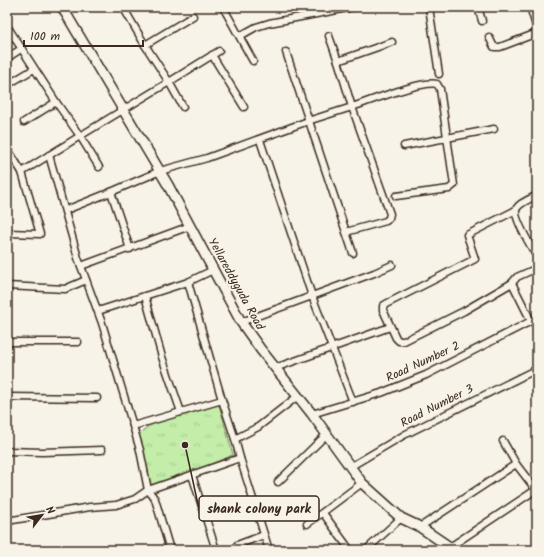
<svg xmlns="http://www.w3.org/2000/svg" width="544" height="557" font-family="Kalam,sans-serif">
<defs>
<pattern id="grass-tufts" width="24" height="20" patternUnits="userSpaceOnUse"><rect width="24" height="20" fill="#c3eda9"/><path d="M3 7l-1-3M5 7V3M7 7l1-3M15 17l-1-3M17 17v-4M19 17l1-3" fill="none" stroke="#a8cb91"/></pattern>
</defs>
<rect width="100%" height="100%" fill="#f7f3e8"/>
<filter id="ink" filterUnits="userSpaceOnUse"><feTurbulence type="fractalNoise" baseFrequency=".025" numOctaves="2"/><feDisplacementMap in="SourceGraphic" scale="8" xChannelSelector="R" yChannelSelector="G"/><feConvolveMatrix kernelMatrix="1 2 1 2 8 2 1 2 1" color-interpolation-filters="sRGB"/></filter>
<g filter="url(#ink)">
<polygon fill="url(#grass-tufts)" stroke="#7f8c64" points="218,401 233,455 148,490 139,435 155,420"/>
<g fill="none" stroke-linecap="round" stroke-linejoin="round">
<g stroke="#3b2a1e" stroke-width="9">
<g id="street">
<polyline points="223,7 253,61"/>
<polyline points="429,7 439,74"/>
<polyline points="478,7 482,21"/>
<polyline points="530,7 537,29"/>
<polyline points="7,26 56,102 80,136 22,172 7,148"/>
<polyline points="240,36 256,27 269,23 353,7"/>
<polyline points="329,36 338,61"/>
<polyline points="489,37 494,47 500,47 537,33"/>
<polyline points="145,45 193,16"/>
<polyline points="286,52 353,253"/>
<polyline points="212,55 244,107"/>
<polyline points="7,58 21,49"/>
<polyline points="7,85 34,69"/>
<polyline points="183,107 169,82 219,51"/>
<polyline points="24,122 56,102"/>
<polyline points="260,140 312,296 374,273 392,265"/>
<polyline points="404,146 494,129"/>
<polyline points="49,155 78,258 102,323 133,426 140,450 148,490 155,499 170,550"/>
<polyline points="99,167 80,136 169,82 145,45 123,7"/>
<path d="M537,195C531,199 518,203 516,210C514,219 532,248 537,257"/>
<polyline points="66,210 111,192"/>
<path d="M346,232L386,221L389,218L390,214L352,107C370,101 422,80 437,84L440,89L454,185L449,189L396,196"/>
<polyline points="7,233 40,234 22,172"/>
<polyline points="130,249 111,192 160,171 207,158 311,120 352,107 338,61 392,42"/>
<polyline points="81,266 190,226"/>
<polyline points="512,283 464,311 404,341 399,341 396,338 383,310 383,306 386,304 475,259 467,235 516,210"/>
<polyline points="7,286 65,289 86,280"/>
<polyline points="145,296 162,357 181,412 222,400 188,282"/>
<polyline points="98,311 188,282 213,270"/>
<polyline points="531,321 512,283 517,277 537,268"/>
<polyline points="241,322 312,296 353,402"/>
<polyline points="7,342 78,342"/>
<polyline points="275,368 390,327"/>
<polyline points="7,397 97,398"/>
<polyline points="222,400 235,439"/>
<polyline points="312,414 381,393 426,375 537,318"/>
<polyline points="133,426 181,412"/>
<polyline points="7,451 42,452 102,450"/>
<polyline points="240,458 269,550"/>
<polyline points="516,464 536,490"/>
<polyline points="350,467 404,435 537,369"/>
<polyline points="192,475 216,550"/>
<polyline points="278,482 327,434"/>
<polyline points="323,513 350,550"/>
<polyline points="7,521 90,507 116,505 135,499 148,490 240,458 235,439 258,427 298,396"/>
<polyline points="307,524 362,483"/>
<polyline points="420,527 516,464 503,441"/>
<polyline points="237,545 264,535"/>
<polyline points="450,547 537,489"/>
<polyline points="366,550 401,518"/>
</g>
</g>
<g stroke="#3b2a1e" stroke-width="12">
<polyline id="secondary" points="62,7 168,185 241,322 261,350 312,414 362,483 401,518 420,527 454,550"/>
</g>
<use href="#street" stroke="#f7f3e8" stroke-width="6"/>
<use href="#secondary" stroke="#f7f3e8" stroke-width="9"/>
</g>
</g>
<g text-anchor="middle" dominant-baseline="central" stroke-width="4" stroke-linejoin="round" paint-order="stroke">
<g font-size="12" fill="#3b2a1e" stroke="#f7f3e8">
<text transform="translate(236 284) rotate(61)">Yellareddyguda Road</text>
<text transform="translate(423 362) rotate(-25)">Road Number 2</text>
<text transform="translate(437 406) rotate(-27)">Road Number 3</text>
</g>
</g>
<path fill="none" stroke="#3b2a1e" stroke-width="1.5" d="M185 445L199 509"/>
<circle fill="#3b2a1e" stroke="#f7f3e8" stroke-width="1.5" cx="185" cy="445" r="4"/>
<rect fill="#f7f3e8" stroke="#3b2a1e" stroke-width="1.5" x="199" y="496" width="120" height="25" rx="4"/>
<g font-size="13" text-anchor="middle" font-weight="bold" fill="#3b2a1e">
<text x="259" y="513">shank colony park</text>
</g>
<rect width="544" height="557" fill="none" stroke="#f7f3e8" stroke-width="24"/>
<rect x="12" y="12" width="520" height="533" fill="none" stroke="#3b2a1e" stroke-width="1.5" filter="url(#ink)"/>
<g transform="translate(42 515) rotate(59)" stroke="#f7f3e8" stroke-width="3" paint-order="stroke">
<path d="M0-3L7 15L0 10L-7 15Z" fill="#3b2a1e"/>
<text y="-6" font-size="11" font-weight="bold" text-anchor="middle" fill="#3b2a1e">N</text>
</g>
<path d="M24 40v6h119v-6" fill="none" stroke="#3b2a1e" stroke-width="2"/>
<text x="30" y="40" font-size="12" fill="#3b2a1e" stroke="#f7f3e8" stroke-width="3" paint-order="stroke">100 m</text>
</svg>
